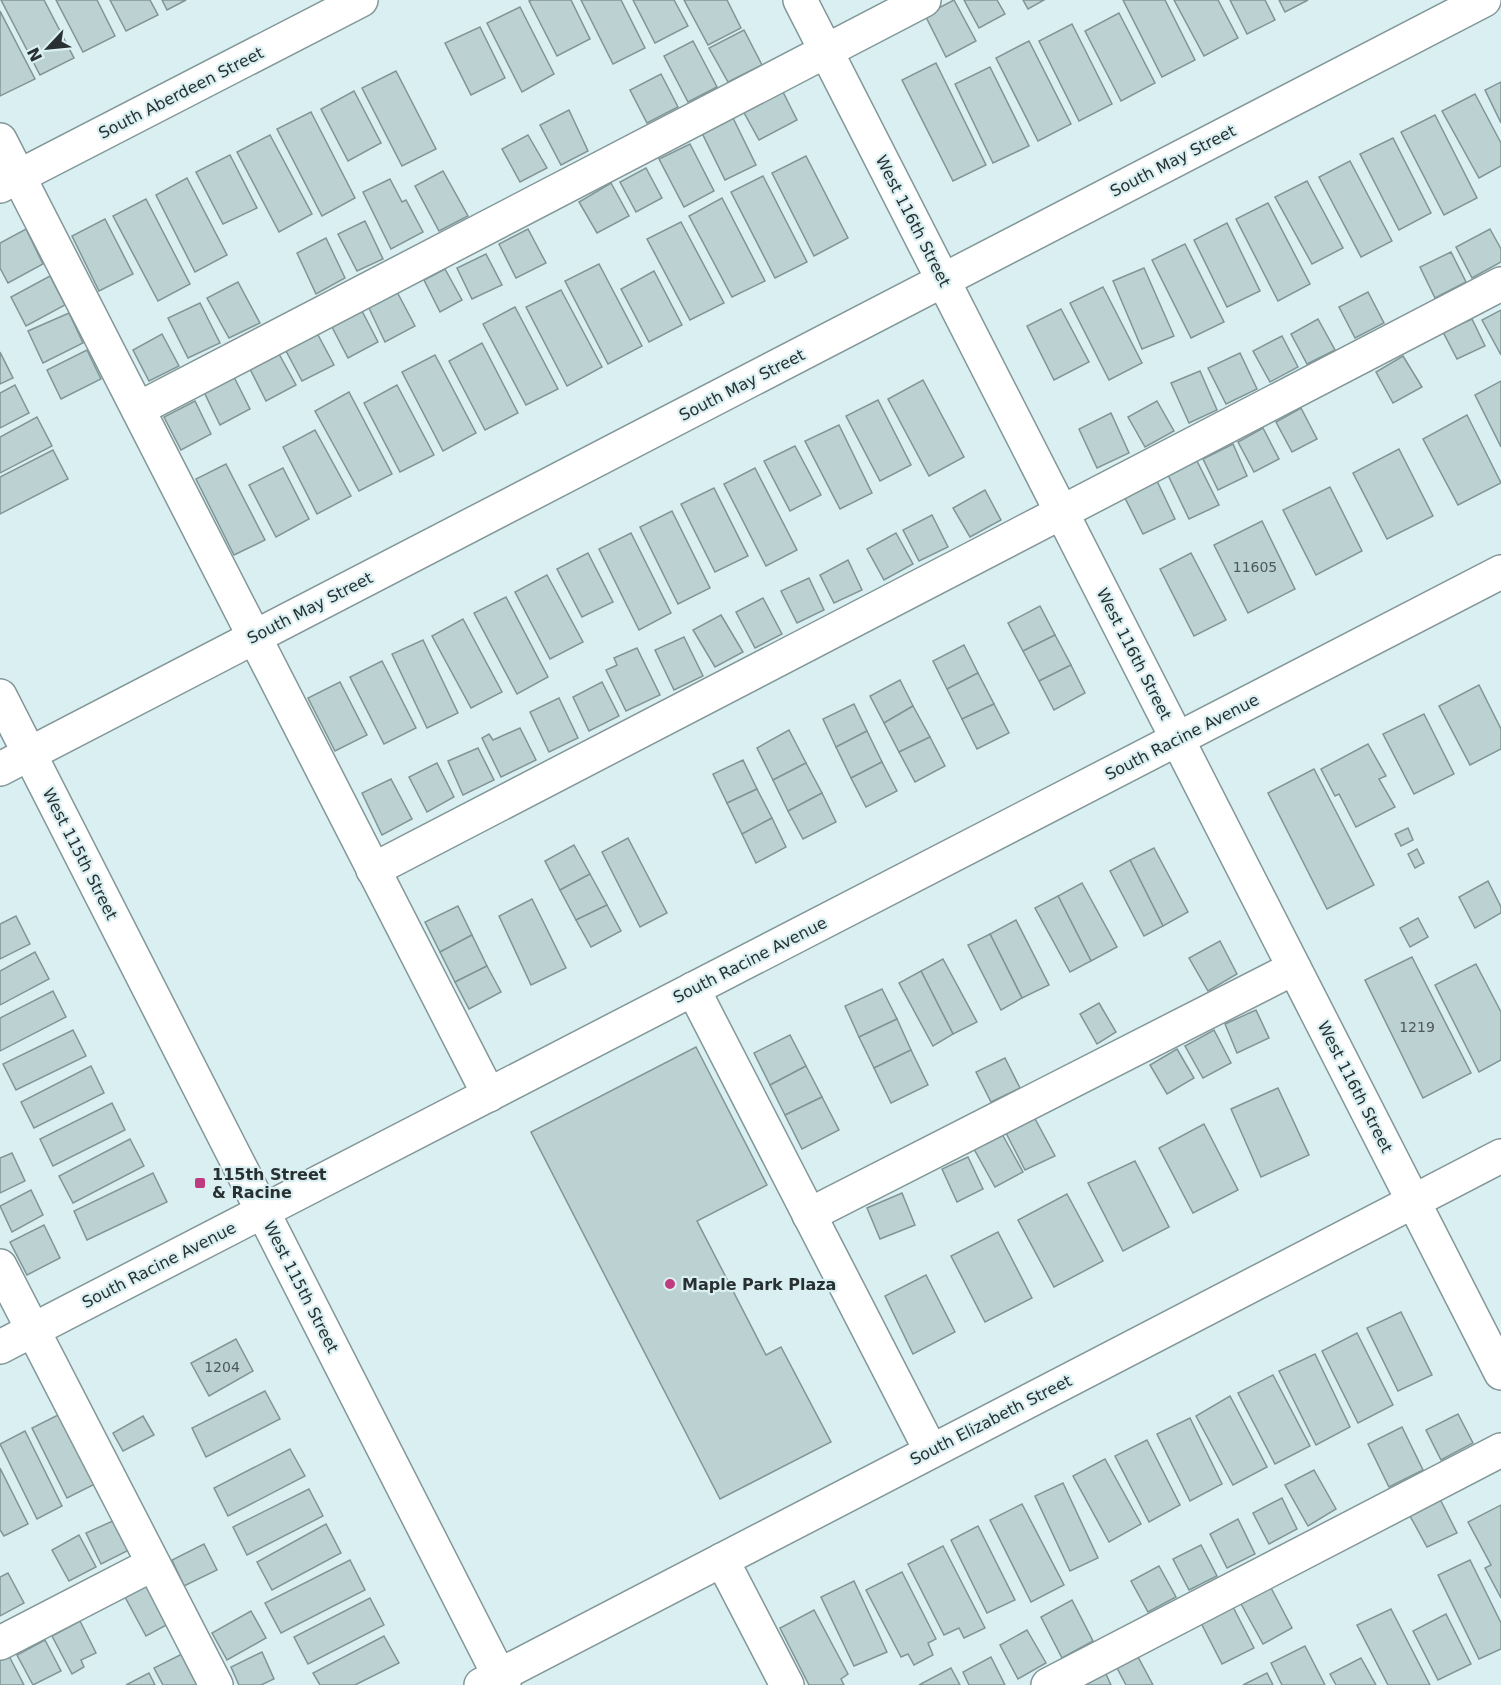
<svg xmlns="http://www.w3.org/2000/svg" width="1501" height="1685" font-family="'DejaVu Sans',sans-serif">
<rect width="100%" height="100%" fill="#d9eff1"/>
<g fill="#bbd1d2" stroke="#819596" stroke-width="1.5">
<polygon points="1,0 44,0 74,58 40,75"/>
<polygon points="56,0 97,0 115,36 83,52"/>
<polygon points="110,0 150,0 158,15 126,31"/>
<polygon points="162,0 186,0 167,10"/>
<polygon points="532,0 571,0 590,39 557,56 529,1"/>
<polygon points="581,0 621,0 645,48 613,64"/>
<polygon points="633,0 674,0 688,26 655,43"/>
<polygon points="684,0 727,0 741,28 708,45"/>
<polygon points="954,0 976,41 946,57 925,15"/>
<polygon points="964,0 997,0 1005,14 979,28"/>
<polygon points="1023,0 1044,0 1028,9"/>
<polygon points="1123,0 1165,0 1195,60 1162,77"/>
<polygon points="1174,0 1218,0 1238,38 1204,56"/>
<polygon points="1230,0 1265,0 1275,20 1247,34"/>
<polygon points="1279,0 1308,0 1285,12"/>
<polygon points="520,7 554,74 522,92 487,23"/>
<polygon points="0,11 35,79 0,96"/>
<polygon points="1119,13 1155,83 1121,101 1085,31"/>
<polygon points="1072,24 1112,104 1079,121 1039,41"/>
<polygon points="480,27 505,78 471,95 445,43"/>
<polygon points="744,30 762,65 728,82 709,48"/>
<polygon points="693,41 717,87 688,102 664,56"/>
<polygon points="1029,41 1071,124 1038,141 996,58"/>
<polygon points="936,63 986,165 953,181 902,80"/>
<polygon points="990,67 1029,146 993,163 955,84"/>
<polygon points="396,71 436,149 402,166 362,88"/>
<polygon points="661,74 678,107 647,123 630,90"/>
<polygon points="1501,82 1501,123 1485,90"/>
<polygon points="781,88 797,120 759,140 742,109"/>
<polygon points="354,91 381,143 348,161 321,109"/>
<polygon points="1475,94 1501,143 1501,166 1479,178 1442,111"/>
<polygon points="569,110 588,151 561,165 540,125"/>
<polygon points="311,112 355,198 322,216 277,129"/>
<polygon points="1435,115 1477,198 1444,215 1401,132"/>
<polygon points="733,118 756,165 725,180 702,133"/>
<polygon points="270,135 312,214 279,232 237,152"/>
<polygon points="528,135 547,168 520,182 502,149"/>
<polygon points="1393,138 1431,213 1399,230 1360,154"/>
<polygon points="690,144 714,191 684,207 659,159"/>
<polygon points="230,155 257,208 223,224 196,172"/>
<polygon points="806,156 848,238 814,256 772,173"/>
<polygon points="1350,161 1392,241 1361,257 1319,177"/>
<polygon points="646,168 662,198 636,212 620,182"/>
<polygon points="443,171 468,216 439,231 415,186"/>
<polygon points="763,176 807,262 775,278 731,192"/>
<polygon points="187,178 227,255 195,272 156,195"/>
<polygon points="390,179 402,202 406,200 423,232 391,249 363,192"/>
<polygon points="1307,181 1343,248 1312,264 1275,197"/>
<polygon points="611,183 629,216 597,233 579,202"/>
<polygon points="722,198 765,281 732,297 689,216"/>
<polygon points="146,199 190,284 158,301 113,216"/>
<polygon points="1268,203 1310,284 1278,301 1236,219"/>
<polygon points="105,219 133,274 99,291 72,236"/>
<polygon points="365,221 383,259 357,271 338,234"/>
<polygon points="681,222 724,303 690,320 647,239"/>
<polygon points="1227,223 1260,291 1227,307 1194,240"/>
<polygon points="26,229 43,264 8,283 0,268 0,243"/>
<polygon points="528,229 546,263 516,278 499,244"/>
<polygon points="1490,229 1501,249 1501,262 1472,278 1456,247"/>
<polygon points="326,238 345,278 316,294 297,253"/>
<polygon points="1185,244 1224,322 1191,338 1152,260"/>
<polygon points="1451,252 1466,282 1435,298 1420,267"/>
<polygon points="486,254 502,285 472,299 457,268"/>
<polygon points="599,264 642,346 608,364 565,281"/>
<polygon points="1144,268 1174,336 1142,349 1113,281"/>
<polygon points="445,269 462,300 440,312 424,280"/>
<polygon points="654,271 682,325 649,342 621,289"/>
<polygon points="50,276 65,305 26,326 11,297"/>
<polygon points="238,282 260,323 229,338 207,298"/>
<polygon points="1103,287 1142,363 1109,380 1070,303"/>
<polygon points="396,290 415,326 385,342 368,306"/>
<polygon points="561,290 602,367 567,386 526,307"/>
<polygon points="1368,292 1384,323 1355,338 1339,307"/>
<polygon points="200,303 220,343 188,358 168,318"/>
<polygon points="515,307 558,389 526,405 483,324"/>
<polygon points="1061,309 1089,362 1054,380 1027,326"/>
<polygon points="1501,310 1501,355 1482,320"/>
<polygon points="362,311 378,342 348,358 332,327"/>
<polygon points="69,313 83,343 43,363 28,331"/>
<polygon points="1318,319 1335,350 1307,364 1291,334"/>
<polygon points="1472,319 1485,346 1457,359 1443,332"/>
<polygon points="317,333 334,365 302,381 285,349"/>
<polygon points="162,334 179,366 149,381 133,350"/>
<polygon points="1282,336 1298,367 1270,382 1253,351"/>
<polygon points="482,343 518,413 485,430 449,361"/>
<polygon points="87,350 101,379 61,399 47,370"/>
<polygon points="0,352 13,378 0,384"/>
<polygon points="1240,353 1257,389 1226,404 1208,368"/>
<polygon points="279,354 296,385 266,401 250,369"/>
<polygon points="435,355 476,433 443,451 402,372"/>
<polygon points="1403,356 1422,387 1393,403 1376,372"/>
<polygon points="1200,371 1217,410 1189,423 1171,383"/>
<polygon points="234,377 250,409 220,425 204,392"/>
<polygon points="923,380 964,457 929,476 888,399"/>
<polygon points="1501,381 1501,447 1475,395"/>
<polygon points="15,385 29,413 0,428 0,393"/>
<polygon points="397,385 434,455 400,472 364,403"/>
<polygon points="349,392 392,474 359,491 315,411"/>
<polygon points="878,400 911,465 880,481 846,416"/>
<polygon points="195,401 211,434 181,450 164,417"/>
<polygon points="1157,401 1174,431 1145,447 1128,417"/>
<polygon points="1301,408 1317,439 1292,452 1276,422"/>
<polygon points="1111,413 1129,453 1097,468 1079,429"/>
<polygon points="1467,415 1501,483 1458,505 1423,439"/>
<polygon points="37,417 52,446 0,473 0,437"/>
<polygon points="839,425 872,493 840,509 805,441"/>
<polygon points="1263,428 1279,459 1254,472 1238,442"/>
<polygon points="315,430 351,496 317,514 283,447"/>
<polygon points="1233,444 1247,476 1218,490 1203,459"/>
<polygon points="795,446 821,495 790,511 764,461"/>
<polygon points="1399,449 1433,516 1387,539 1353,473"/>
<polygon points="53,450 68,479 0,514 0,477"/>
<polygon points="1197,461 1219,505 1189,519 1168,475"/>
<polygon points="226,464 265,540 234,555 196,479"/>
<polygon points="283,468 309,519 276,537 249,485"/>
<polygon points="755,468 797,550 766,566 724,484"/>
<polygon points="1157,481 1175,519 1143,534 1124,496"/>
<polygon points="1330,487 1362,551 1316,575 1283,510"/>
<polygon points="714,488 748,556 715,572 681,504"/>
<polygon points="985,490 1001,520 970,537 953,508"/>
<polygon points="672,511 710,588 678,604 640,527"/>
<polygon points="932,515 948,547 919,561 903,530"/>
<polygon points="1262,521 1295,589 1248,613 1214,545"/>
<polygon points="631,533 671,613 639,630 599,549"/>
<polygon points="896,533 913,564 884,580 867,549"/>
<polygon points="588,553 613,602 582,617 557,569"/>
<polygon points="1191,553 1226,620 1194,636 1160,569"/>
<polygon points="848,560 862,590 834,603 820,575"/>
<polygon points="547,575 583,642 550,659 515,592"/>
<polygon points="809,578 824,610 797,623 781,591"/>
<polygon points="506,597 548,677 517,694 474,613"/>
<polygon points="763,598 782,634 755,648 736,612"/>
<polygon points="1040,606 1055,635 1023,651 1008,623"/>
<polygon points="721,615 743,652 715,667 693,630"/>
<polygon points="463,619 502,692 471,708 432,636"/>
<polygon points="1055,635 1071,665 1039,681 1023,651"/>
<polygon points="684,637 703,676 674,690 655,650"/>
<polygon points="423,640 458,713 427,728 392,654"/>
<polygon points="964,645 978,673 947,689 933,661"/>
<polygon points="637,648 660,695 626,711 606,670 617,665 614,658"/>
<polygon points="382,661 416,728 384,744 350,677"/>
<polygon points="1071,665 1085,693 1054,710 1039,681"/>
<polygon points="978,673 994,704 962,719 947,689"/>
<polygon points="900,680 913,706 884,723 870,696"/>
<polygon points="340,682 367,735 335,751 308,698"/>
<polygon points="602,682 619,716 589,731 573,697"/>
<polygon points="1479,685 1501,729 1501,749 1470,765 1439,706"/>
<polygon points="559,698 578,738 549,752 530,712"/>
<polygon points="854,704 867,731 836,747 823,719"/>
<polygon points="994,704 1009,733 977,749 962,719"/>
<polygon points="913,706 930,737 899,752 884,723"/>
<polygon points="1424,714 1454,774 1414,794 1383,734"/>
<polygon points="520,728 536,760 501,777 482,738 489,734 493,740"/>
<polygon points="789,730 806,763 773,780 757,748"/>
<polygon points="867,731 882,762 851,778 836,747"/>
<polygon points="930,737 945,766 915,782 899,752"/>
<polygon points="1368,744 1386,776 1379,779 1395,807 1356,827 1339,794 1335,796 1321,769"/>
<polygon points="478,748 494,780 463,795 448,761"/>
<polygon points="743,760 757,789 727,803 713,774"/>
<polygon points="882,762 897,791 866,807 851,778"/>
<polygon points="437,763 454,797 427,812 409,777"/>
<polygon points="806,763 822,793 788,811 773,780"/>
<polygon points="1314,769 1374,885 1327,909 1268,793"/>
<polygon points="391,779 412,819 382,835 362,793"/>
<polygon points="757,789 772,818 742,834 727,803"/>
<polygon points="822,793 836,822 803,839 788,811"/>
<polygon points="772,818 786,847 756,863 742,834"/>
<polygon points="1408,828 1413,840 1401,846 1395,834"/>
<polygon points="628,838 667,913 640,927 602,852"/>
<polygon points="574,845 590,874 560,890 545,861"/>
<polygon points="1154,848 1188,912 1163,926 1130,860"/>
<polygon points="1417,849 1424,863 1415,868 1408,854"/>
<polygon points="1130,860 1163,926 1144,936 1110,871"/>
<polygon points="590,874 607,905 576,920 560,890"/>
<polygon points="1488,881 1501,907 1501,913 1475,928 1459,897"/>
<polygon points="1082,883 1117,947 1091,961 1058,896"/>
<polygon points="1058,896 1091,961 1070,972 1035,908"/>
<polygon points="532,899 566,968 531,985 499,916"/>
<polygon points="607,905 621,931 591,947 576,920"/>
<polygon points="458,906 472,935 440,952 425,922"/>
<polygon points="16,916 30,944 0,959 0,924"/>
<polygon points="1418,918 1428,937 1410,947 1400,928"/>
<polygon points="1016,920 1049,985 1022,998 990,934"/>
<polygon points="990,934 1022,998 1001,1010 968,945"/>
<polygon points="472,935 487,966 455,982 440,952"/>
<polygon points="1220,941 1237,974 1208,991 1189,958"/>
<polygon points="35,952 49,979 0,1005 0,971"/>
<polygon points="1412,957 1471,1073 1423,1098 1365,980"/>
<polygon points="943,959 977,1022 953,1034 921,971"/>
<polygon points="1476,964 1501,1012 1501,1060 1479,1072 1435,985"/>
<polygon points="487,966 501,992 469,1009 455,982"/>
<polygon points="921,971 953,1034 933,1046 899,983"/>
<polygon points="882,989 897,1019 859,1037 845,1006"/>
<polygon points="53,991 66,1017 0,1051 0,1018"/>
<polygon points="1099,1003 1116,1032 1097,1044 1080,1014"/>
<polygon points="1256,1010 1269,1038 1237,1053 1225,1024"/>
<polygon points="897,1019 911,1050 874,1068 859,1037"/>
<polygon points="73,1030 86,1056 16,1090 3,1064"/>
<polygon points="1214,1030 1231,1063 1203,1078 1185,1046"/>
<polygon points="790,1035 806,1066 770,1085 754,1053"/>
<polygon points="696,1047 767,1185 697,1221 766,1355 781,1347 831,1442 720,1499 531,1132"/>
<polygon points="1177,1049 1194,1078 1167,1094 1150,1065"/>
<polygon points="911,1050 928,1085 891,1103 874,1068"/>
<polygon points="1005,1058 1020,1088 991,1102 976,1072"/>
<polygon points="91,1066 104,1093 34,1128 21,1102"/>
<polygon points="806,1066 822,1097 785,1115 770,1085"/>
<polygon points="1278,1088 1309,1155 1261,1177 1231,1109"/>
<polygon points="822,1097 839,1130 802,1149 785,1115"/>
<polygon points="112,1103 125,1130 53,1166 40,1139"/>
<polygon points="1033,1115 1055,1156 1025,1170 1004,1129"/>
<polygon points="1204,1124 1238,1190 1193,1213 1159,1148"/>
<polygon points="1002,1134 1023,1172 995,1187 974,1149"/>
<polygon points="130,1139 144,1166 73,1203 59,1176"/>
<polygon points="12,1153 25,1181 0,1193 0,1158"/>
<polygon points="968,1157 983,1189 957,1202 942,1169"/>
<polygon points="1135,1161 1169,1227 1123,1251 1088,1183"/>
<polygon points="153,1173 167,1202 87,1240 74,1211"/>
<polygon points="31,1190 43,1215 12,1232 0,1206"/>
<polygon points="902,1193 915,1225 880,1239 867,1208"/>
<polygon points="1067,1194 1103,1261 1054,1287 1018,1220"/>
<polygon points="44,1225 60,1258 27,1275 10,1242"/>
<polygon points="998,1232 1032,1298 985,1322 951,1256"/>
<polygon points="926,1275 955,1332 913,1354 885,1296"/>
<polygon points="1401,1312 1432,1375 1398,1391 1367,1328"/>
<polygon points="1357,1333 1393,1405 1358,1423 1322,1351"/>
<polygon points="236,1339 253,1371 209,1396 191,1363"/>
<polygon points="1315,1354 1350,1427 1316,1445 1279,1371"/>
<polygon points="1273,1375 1310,1446 1275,1464 1238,1393"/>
<polygon points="265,1391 280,1419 206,1457 192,1428"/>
<polygon points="1230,1396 1267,1467 1233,1485 1196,1416"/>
<polygon points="62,1413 97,1483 67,1498 32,1428"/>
<polygon points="1458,1414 1473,1443 1441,1460 1426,1430"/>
<polygon points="143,1416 154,1435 123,1451 113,1433"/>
<polygon points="1190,1418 1222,1484 1190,1501 1157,1434"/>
<polygon points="1402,1427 1423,1470 1389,1487 1368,1444"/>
<polygon points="25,1431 62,1506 37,1519 0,1444"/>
<polygon points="1147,1440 1180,1505 1149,1522 1115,1456"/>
<polygon points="290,1449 305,1476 228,1516 214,1488"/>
<polygon points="1105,1459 1141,1524 1109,1542 1073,1476"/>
<polygon points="0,1468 28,1524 4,1536 0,1530"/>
<polygon points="1314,1470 1336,1509 1308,1526 1285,1485"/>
<polygon points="1063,1483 1098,1558 1070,1571 1035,1496"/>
<polygon points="309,1489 323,1516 247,1555 233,1527"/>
<polygon points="1282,1498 1297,1529 1269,1544 1253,1513"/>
<polygon points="1440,1499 1457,1533 1427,1547 1410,1516"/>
<polygon points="1022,1504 1064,1585 1031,1602 990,1520"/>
<polygon points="1501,1505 1501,1598 1485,1568 1491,1565 1468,1522"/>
<polygon points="1238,1519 1255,1554 1227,1568 1210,1534"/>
<polygon points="115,1520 129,1550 101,1564 86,1533"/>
<polygon points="326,1524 341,1553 272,1590 257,1562"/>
<polygon points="978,1526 1015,1600 987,1613 951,1540"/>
<polygon points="79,1535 96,1567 69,1581 52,1550"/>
<polygon points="204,1544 217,1570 184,1586 172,1560"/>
<polygon points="1201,1545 1217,1576 1189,1590 1173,1559"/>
<polygon points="943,1546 985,1628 964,1638 959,1628 944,1635 908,1564"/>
<polygon points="350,1560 365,1590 281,1633 265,1603"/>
<polygon points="1470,1560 1501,1623 1501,1649 1479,1659 1438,1575"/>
<polygon points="1159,1566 1176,1597 1148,1612 1131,1581"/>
<polygon points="902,1572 936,1639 928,1643 933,1655 914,1665 908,1654 901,1657 866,1590"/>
<polygon points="8,1573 24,1603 0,1616 0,1577"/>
<polygon points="854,1581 887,1652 854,1666 821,1597"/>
<polygon points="151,1583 172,1622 146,1636 125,1597"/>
<polygon points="1270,1586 1292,1628 1263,1644 1240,1602"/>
<polygon points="370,1598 384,1625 308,1664 294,1637"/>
<polygon points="1072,1600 1093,1641 1062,1658 1041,1617"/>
<polygon points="1232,1605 1254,1648 1222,1664 1200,1621"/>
<polygon points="1391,1609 1430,1685 1388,1685 1357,1625"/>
<polygon points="814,1610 848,1674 841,1679 844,1685 809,1685 780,1628"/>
<polygon points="251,1611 266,1638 227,1660 212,1633"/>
<polygon points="1446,1614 1471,1664 1438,1680 1413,1631"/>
<polygon points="80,1621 96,1653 81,1660 84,1667 72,1674 52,1636"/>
<polygon points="1027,1630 1046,1663 1018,1679 1000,1645"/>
<polygon points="384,1636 399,1663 355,1685 320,1685 313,1673"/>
<polygon points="45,1640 61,1671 33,1685 17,1655"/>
<polygon points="1305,1646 1325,1685 1282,1685 1271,1663"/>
<polygon points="262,1652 274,1679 261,1685 239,1685 231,1667"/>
<polygon points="184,1653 200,1685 163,1685 154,1668"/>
<polygon points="1137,1655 1153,1685 1126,1685 1116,1666"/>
<polygon points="9,1656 24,1685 0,1685 0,1660"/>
<polygon points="991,1657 1005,1685 969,1685 963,1672"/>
<polygon points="1361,1658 1376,1685 1336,1685 1330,1674"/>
<polygon points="951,1668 960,1685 919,1685"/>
<polygon points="1105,1672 1111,1685 1079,1685"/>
<polygon points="149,1673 155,1685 126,1685"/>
<polygon points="1267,1673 1273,1685 1243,1685"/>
</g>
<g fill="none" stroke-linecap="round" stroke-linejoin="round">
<g stroke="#839799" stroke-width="36">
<g id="minor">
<polyline points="800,0 1501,1373"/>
<polyline points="0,140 489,1095"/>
<polyline points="0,186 361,0"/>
<polyline points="138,409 924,0"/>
<polyline points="0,696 504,1685"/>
<polyline points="0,769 1484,0"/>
<polyline points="373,870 1501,284"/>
<polyline points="693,989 931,1451"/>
<polyline points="809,1215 1294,968"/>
<polyline points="0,1266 216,1685"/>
<polyline points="0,1347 1501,572"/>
<polyline points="722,1560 787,1685"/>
<polyline points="0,1643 153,1564"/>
<polyline points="481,1685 1501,1156"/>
<polyline points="1048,1685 1501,1450"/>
</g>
</g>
<use href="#minor" stroke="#fff" stroke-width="33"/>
</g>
<g fill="#bf3b80" stroke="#d9eff1" stroke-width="2">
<rect x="194" y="1177" width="12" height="12" rx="3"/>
<circle cx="670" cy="1284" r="6"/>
</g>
<g text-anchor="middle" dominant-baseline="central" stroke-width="4.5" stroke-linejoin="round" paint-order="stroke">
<g font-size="14" fill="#4d5859">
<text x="1255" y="567">11605</text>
<text x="1417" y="1027">1219</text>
<text x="222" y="1367">1204</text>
</g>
<g font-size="16" fill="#283031" stroke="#d9eff1">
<text transform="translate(181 93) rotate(-27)">South Aberdeen Street</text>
<text transform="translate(1173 161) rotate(-27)">South May Street</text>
<text transform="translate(913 221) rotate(63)">West 116th Street</text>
<text transform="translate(742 385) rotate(-27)">South May Street</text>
<text transform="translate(310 608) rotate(-27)">South May Street</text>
<text transform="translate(1134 654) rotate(63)">West 116th Street</text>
<text transform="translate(1182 737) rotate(-27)">South Racine Avenue</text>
<text transform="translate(80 854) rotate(63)">West 115th Street</text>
<text transform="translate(750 960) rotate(-27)">South Racine Avenue</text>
<text transform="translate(1355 1087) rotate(63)">West 116th Street</text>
<text transform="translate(159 1265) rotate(-27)">South Racine Avenue</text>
<text transform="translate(301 1287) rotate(63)">West 115th Street</text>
<text transform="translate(991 1420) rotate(-27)">South Elizabeth Street</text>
</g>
<g font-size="16" font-weight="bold" fill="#283031" stroke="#d9eff1" text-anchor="start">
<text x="212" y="1174">115th Street<tspan x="212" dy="18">&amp; Racine</tspan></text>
<text x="682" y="1284">Maple Park Plaza</text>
</g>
</g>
<g transform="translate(48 48) rotate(244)" stroke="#d9eff1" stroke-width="4.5" paint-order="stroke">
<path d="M0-4.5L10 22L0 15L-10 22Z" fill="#283031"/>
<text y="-9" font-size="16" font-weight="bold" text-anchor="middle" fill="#283031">N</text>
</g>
</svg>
